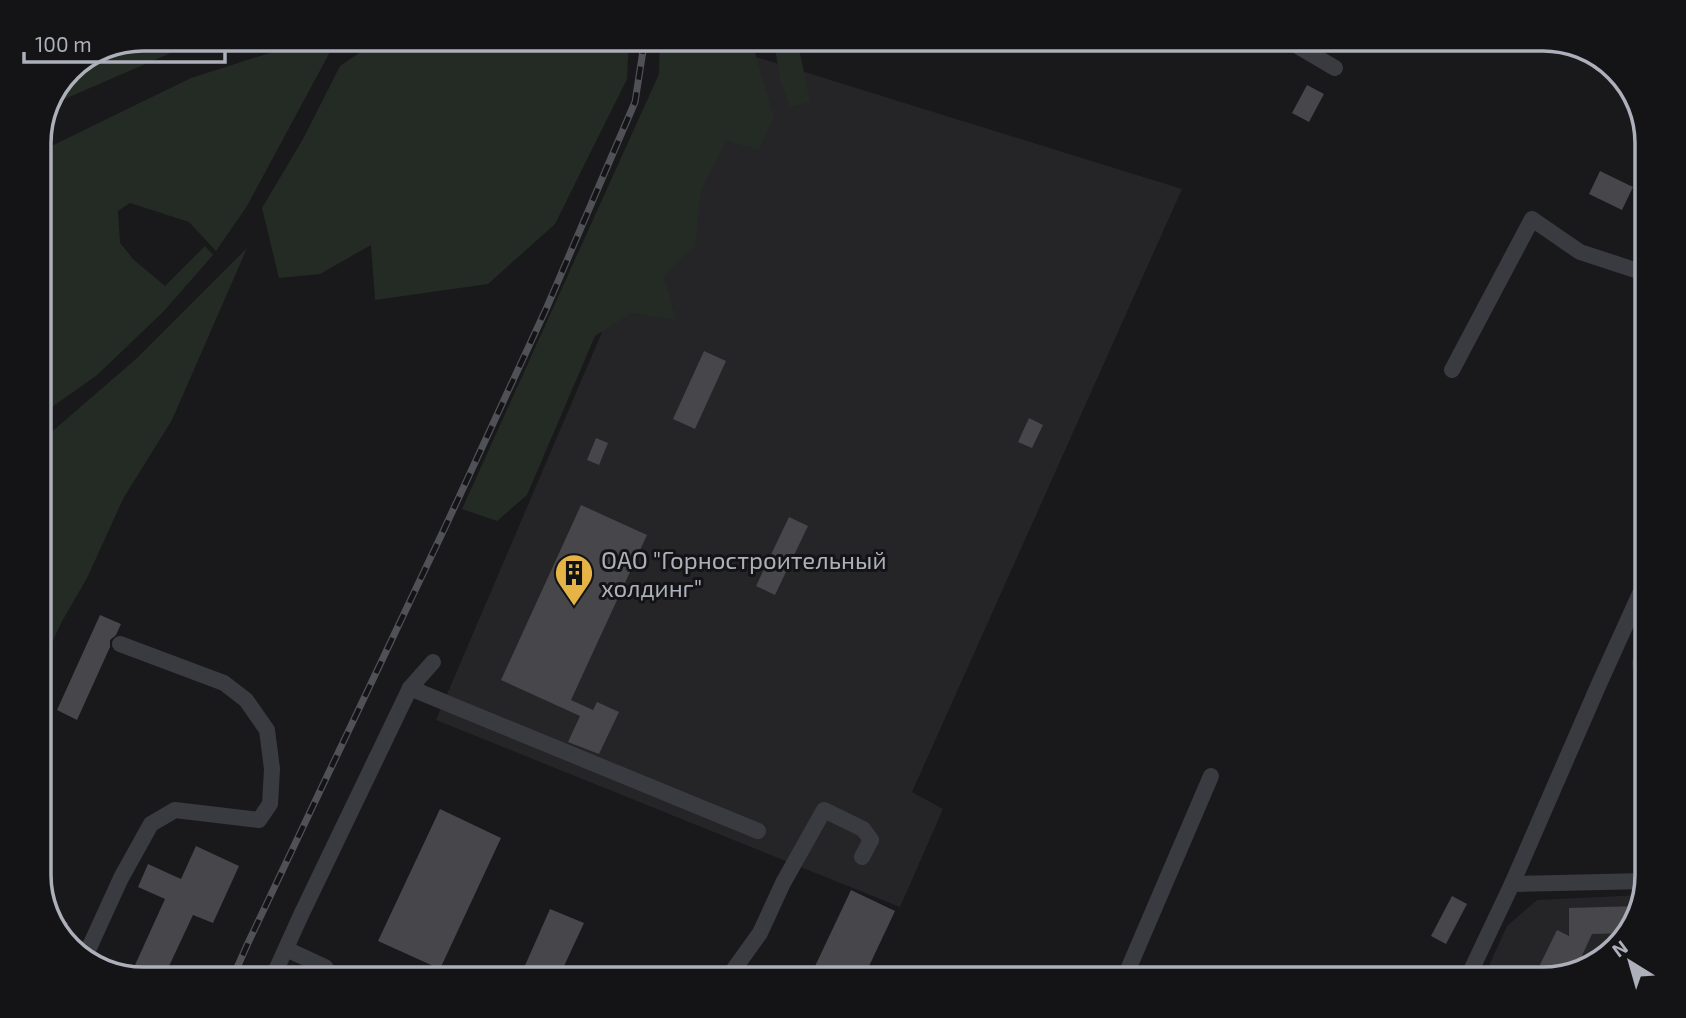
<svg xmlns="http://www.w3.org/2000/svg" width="1686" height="1018" font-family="'Exo 2',sans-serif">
<rect width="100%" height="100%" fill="#19191b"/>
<g fill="#252528">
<polygon points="724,47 1182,189 912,792 943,809 900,907 436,720"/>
<polygon points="1642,895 1633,928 1596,965 1544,979 1483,979 1507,926 1537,900"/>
</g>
<g fill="#232b24">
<polygon points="317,38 337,39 247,206 216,251 189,222 130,203 118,211 120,243 134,260 165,286 205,246 213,255 163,312 96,376 39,416 39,152 191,78"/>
<polygon points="142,39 203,39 53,104 69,69"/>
<polygon points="366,39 629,39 627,79 555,224 488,284 375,300 371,245 320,274 279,278 262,208 303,139 340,66 362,51"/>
<polygon points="660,39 751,39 774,118 759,150 726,141 701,190 695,246 664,277 676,320 632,313 595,336 527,495 497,521 462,509 659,74"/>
<polygon points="776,39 797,39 810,102 790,107 780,79 774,41"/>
<polygon points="247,248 172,420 124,497 87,578 61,623 39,671 39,443 137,358"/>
<polygon points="1647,637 1647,781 1640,771 1632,661"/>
</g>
<g fill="#46464b">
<polygon points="1306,38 1330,38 1324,50"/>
<polygon points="1307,85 1324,94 1309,122 1292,113"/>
<polygon points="1600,171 1633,187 1622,210 1589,194"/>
<polygon points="704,351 726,361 695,429 673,419"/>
<polygon points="1029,418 1043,425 1032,448 1018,442"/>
<polygon points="596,438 608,443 599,465 587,460"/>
<polygon points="581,505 647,535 571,700 593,710 597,702 619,712 599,754 568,742 580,716 501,680"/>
<polygon points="789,517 808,526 775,595 756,586"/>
<polygon points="100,615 121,624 116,635 110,640 110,647 77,720 57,710"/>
<polygon points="440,809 501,838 440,969 378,941"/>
<polygon points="196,846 239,866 213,923 193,915 163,979 142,979 130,976 165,899 138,887 148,864 181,879"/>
<polygon points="851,890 895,911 863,979 809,979"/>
<polygon points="1452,896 1467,904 1446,944 1431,936"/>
<polygon points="1639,906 1633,928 1629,933 1592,934 1575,971 1544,979 1533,979 1557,930 1569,936 1569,908"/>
<polygon points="550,909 584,923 558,979 519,979"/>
<polygon points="49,915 68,923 62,937 53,928"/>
</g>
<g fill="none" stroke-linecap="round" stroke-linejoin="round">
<g stroke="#3a3b40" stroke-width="16">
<polyline points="1284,38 1335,68"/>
<polyline points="1452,370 1532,219 1580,252 1647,274"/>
<polyline points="410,688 758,831"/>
<polyline points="1512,884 1599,684 1647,578"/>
<polyline points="286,949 325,967 334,979"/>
<polyline points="84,959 121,878 151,824 175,810 259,820 270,804 272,769 267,730 246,700 224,683 120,644"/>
<polyline points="272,979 301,915 410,688 433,662"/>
<polyline points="727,979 760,933 783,883 824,810 863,829 871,840 862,857"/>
<polyline points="1120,979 1127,972 1211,776"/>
<polyline points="1467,979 1512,884 1646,881"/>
</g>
<g stroke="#505157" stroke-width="7">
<polyline id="rail" points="232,979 248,943 447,523 547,307 635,102 645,38"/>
</g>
<use href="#rail" stroke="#141416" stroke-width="4.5" stroke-dasharray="13" stroke-linecap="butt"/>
</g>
<defs>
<g id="building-pin" transform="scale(2.0125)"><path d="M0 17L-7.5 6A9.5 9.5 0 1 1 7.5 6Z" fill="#e6b346" stroke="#141416"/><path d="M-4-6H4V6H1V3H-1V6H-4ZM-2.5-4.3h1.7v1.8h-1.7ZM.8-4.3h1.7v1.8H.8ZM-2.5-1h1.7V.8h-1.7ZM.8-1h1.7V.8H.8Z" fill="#111"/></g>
</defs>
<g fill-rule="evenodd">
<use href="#building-pin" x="574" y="573"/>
</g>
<g text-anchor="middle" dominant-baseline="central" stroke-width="6" stroke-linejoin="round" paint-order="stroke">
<g font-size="24" fill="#adb0ba" stroke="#141416" text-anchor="start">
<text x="601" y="559">ОАО "Горностроительный<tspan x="601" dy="28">холдинг"</tspan></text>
</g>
</g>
<path d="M0 0H1686V1018H0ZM143 51H1543A92 92 0 0 1 1635 143V875A92 92 0 0 1 1543 967H143A92 92 0 0 1 51 875V143A92 92 0 0 1 143 51Z" fill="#141416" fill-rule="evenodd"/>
<path fill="none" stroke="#adb0ba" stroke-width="3.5" d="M143 51H1543A92 92 0 0 1 1635 143V875A92 92 0 0 1 1543 967H143A92 92 0 0 1 51 875V143A92 92 0 0 1 143 51Z"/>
<g transform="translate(1630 962) rotate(323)" stroke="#141416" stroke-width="5" paint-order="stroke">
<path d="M0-5L12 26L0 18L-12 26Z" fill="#adb0ba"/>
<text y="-10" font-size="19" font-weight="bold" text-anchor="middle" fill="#adb0ba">N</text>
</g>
<path d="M24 52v10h201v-10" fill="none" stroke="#adb0ba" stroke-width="3.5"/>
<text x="35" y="52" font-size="21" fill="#adb0ba" stroke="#141416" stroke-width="5" paint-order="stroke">100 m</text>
</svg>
